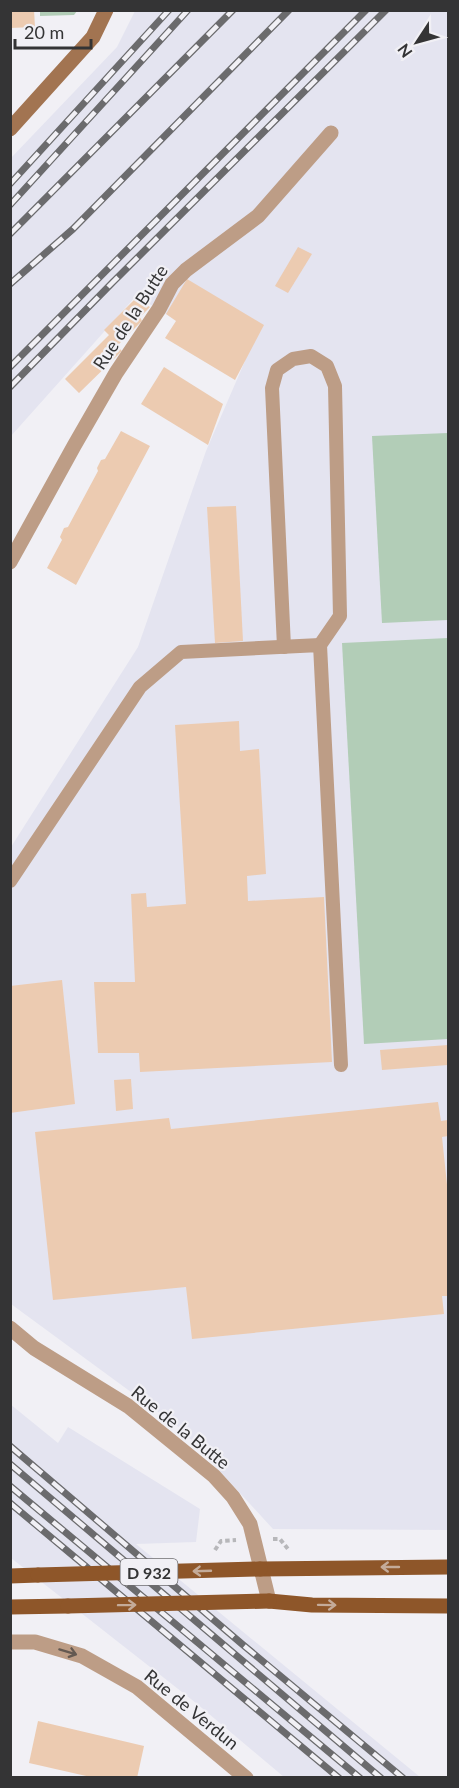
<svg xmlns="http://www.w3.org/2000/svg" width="459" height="1788" font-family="Lato,sans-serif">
<rect width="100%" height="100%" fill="#f1f0f5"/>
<g fill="#e4e4f0">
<polygon points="135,11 448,11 448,1530 273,1529 180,1428 11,1304 11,847 138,647 206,451 245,361 136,296 11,436 10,159 117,47"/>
<polygon points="10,1404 58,1443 68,1427 200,1509 196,1542 136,1544 420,1777 284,1777 196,1703 11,1558"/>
</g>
<g fill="#b2cdb7">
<polygon points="40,11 40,10 77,11 74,15 40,16"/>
<polygon points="448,433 448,620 382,623 372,436"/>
<polygon points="448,638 448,1039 364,1044 342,643"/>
</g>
<g fill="#eccbb1">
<polygon points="10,10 34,10 35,27 10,28"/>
<polygon points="298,247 312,254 288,293 275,286"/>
<polygon points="187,279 264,325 235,380 165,338 176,321 166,314"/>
<polygon points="135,299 150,307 140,317 142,321 117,346 122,351 79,393 65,379 109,335 104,330"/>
<polygon points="164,367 223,404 208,445 141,404"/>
<polygon points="121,431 150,446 76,585 47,568 62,540 60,537 64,528 68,527 98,471 97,468 101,460 105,459"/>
<polygon points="236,506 243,641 215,643 207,507"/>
<polygon points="239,721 240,751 259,749 266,874 247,876 248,901 324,897 332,1062 140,1072 139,1053 98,1053 94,982 135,982 131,894 146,893 147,907 186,904 175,725"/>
<polygon points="62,980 75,1104 10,1113 10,986"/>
<polygon points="448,1045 448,1065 382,1070 380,1050"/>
<polygon points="131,1079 133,1109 116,1111 114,1080"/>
<polygon points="438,1102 441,1121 448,1120 448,1136 442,1137 448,1194 448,1296 442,1296 444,1314 192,1339 186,1287 53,1300 35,1132 169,1118 171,1129"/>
<polygon points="38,1721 144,1746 137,1778 95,1778 29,1763"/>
</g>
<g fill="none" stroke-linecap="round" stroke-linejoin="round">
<g stroke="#b7b7ba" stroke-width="4" stroke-dasharray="4.5 3" stroke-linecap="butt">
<polyline points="273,1539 280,1539 288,1549"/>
<polyline points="215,1550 221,1541 236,1540"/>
</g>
<g stroke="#bd9d86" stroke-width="14">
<polyline points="284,647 272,388 277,370 293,359 311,356 327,366 335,386 340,616 320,645"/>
<polyline points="10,881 140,687 181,652 320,645 341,1065"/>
</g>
<g stroke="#bd9d86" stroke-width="15">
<polyline points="10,562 74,446 116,373 159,309 172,284 186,270 258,216 331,133"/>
<polyline points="10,1328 34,1348 128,1406 214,1476 233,1497 250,1524 269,1601"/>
<polyline points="10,1642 35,1642 82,1656 137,1687 246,1778"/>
</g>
<polyline stroke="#a27451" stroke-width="15" points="10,129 93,37 106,10"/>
<g stroke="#8e5629" stroke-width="15">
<polyline points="260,1569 448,1567"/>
<polyline points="10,1576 38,1575"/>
<polyline points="269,1601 312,1605 448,1606"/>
<polyline points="10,1607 68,1606"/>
</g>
<g stroke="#6b6b6d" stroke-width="7">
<g id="rail">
<polyline points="10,184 169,10"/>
<polyline points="10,205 188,10"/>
<polyline points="10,234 233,10"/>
<polyline points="10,284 73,229 289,10"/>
<polyline points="10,367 366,10"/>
<polyline points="10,387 112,283 386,10"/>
<polyline points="10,1446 242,1644 403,1778"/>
<polyline points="10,1464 381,1778"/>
<polyline points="10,1486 360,1778"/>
<polyline points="10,1503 339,1778"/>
</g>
</g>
<use href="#rail" stroke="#f1f0f5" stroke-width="4.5" stroke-dasharray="14" stroke-linecap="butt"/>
<g stroke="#8e5629" stroke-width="15">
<polyline points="38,1575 260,1569"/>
<polyline points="68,1606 269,1601"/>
</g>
</g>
<defs><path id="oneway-shaft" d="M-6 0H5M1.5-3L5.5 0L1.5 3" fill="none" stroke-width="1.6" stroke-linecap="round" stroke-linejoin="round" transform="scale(1.5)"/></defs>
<g stroke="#c4ab99">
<use href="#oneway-shaft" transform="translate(390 1567) rotate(180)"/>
<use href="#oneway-shaft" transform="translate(202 1571) rotate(178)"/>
<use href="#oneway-shaft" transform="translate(127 1605) rotate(-1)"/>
<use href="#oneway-shaft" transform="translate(327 1605) rotate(1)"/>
</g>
<use stroke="#645951" href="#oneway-shaft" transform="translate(68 1652) rotate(17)"/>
<g text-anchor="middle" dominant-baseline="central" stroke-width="4.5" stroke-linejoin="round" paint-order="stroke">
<rect fill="#f1f0f5" stroke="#6d6c6f" stroke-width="1.5" x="120.5" y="1559" width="57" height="26" rx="4.5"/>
<g font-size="16" font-weight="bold" fill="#343435">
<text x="149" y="1572">D 932</text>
</g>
<g font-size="18" fill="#343435" stroke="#f1f0f5">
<text transform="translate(130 317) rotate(-57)">Rue de la Butte</text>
<text transform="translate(181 1427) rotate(39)">Rue de la Butte</text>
<text transform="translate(192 1709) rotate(39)">Rue de Verdun</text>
</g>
</g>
<rect width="459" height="1788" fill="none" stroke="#343435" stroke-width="24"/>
<g transform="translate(417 42) rotate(234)" stroke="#f1f0f5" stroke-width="4.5" paint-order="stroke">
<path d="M0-4.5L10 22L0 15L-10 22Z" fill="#343435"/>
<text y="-9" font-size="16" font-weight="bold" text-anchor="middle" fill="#343435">N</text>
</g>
<path d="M15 39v9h76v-9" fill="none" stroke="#343435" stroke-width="3"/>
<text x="24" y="39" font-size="18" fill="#343435" stroke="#f1f0f5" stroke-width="4.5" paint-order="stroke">20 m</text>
</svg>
